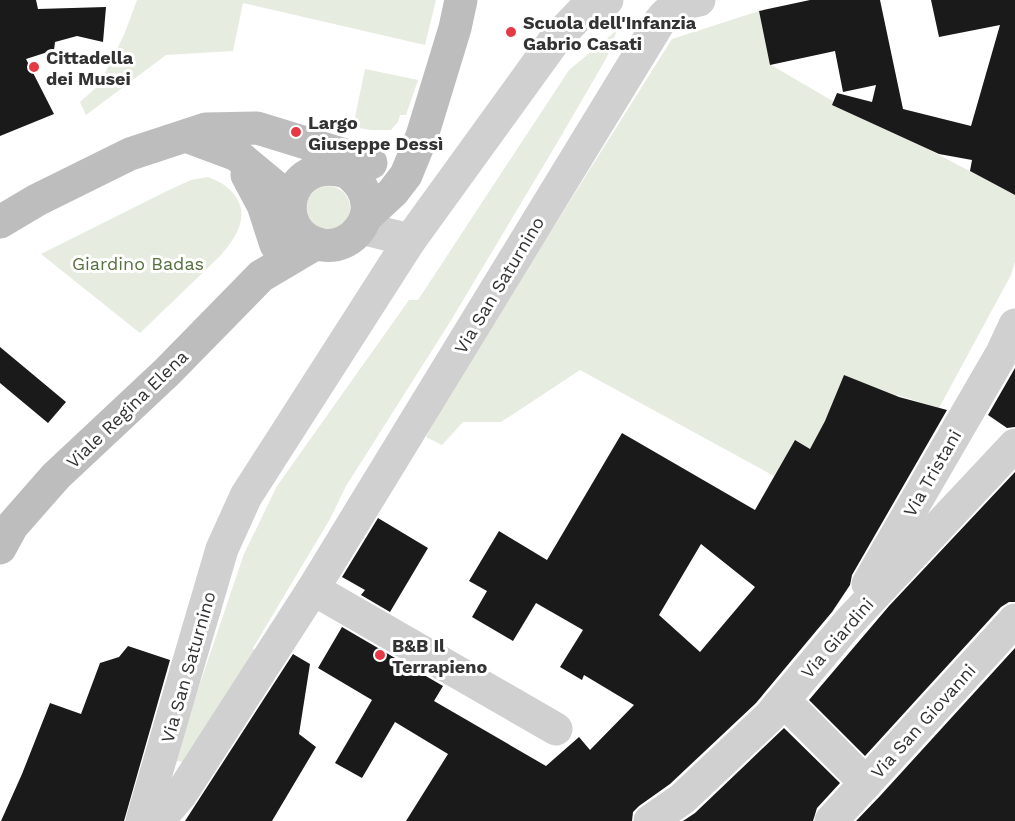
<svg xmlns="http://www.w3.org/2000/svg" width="1015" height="821" font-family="'Work Sans',sans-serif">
<rect width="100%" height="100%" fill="#fff"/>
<g fill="#e6ecdf">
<polygon points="137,0 436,0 425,45 243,3 233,51 166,55 86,115 80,102 99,85 124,35"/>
<polygon points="759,11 771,65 867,121 922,146 1015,195 1015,262 1011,275 939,408 897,395 892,408 878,389 844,375 834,399 836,401 810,449 795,440 774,476 580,370 501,422 463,422 442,445 426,437 454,385 672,39"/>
<polygon points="617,30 607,57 560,138 450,322 346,486 330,519 253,648 256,656 182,762 174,760 244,554 277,486 409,300 418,300 569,70"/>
<polygon points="365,69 418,80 406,115 400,115 398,122 391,130 371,130 353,127"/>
<path d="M208,177C215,180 223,183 229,189C253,211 238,236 220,256L140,333L41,254L167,191L191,180Z"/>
<circle cx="328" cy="208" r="22"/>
</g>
<g fill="#1a1a1a" fill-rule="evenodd">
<polygon points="0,0 36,0 38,9 106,7 103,42 77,36 55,42 54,50 26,59 54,114 0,136"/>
<polygon points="810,0 880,0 903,109 971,126 1000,25 939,37 931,0 1015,0 1015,195 970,171 972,160 939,154 832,105 837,93 872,102 876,85 843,92 835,51 770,65 759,11"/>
<polygon points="0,347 66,402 48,423 0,383"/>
<polygon points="1015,368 1015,427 1007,428 988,415"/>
<path d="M844,375L899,397L947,410L852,575L850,585L832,612L756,703L670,784L639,806L633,812L632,821H406L448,754L395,722L362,778L335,763L372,700L318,668L342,627L443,686L434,701L546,766L579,737L590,750L634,705L584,675L582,680L560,667L583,630L536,603L513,641L472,617L487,591L469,581L499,531L547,560L622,433L755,510L795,440L810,449L825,421ZM701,544L755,587L700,652L659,615Z"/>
<polygon points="1015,472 1015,602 1009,602 1001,607 865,756 809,700 889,606"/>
<polygon points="378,518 428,548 390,612 361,595 365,590 342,577"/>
<polygon points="128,646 170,660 124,821 1,821 22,774 50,703 81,714 100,663 119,657"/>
<polygon points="1015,648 1015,821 856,821 880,796"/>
<polygon points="293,654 310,664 299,734 316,747 272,821 185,821"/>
<polygon points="784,728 840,783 817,808 813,821 683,821 695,813"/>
</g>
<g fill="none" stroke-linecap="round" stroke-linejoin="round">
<g stroke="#d0d0d0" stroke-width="33">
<polyline points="361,228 410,240"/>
<polyline points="868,584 1002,353 1015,325"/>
<polyline points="313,589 556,729"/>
<polyline points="796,713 866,783"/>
<polyline points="142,821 222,549 246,496 410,240 554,41 582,12 607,0"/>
<path d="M158,821L181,794L313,589L660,21C670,7 682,4 699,0"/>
<polyline points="650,821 682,799 770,716 849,622 1015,445"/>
<polyline points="831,821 1015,620"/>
</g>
<g stroke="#bdbdbd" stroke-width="33">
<polyline points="186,136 237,155 273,185 290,207"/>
<path d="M326,154C337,165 354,175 362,188C378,216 353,250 322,245C270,235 284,154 346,172"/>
<polyline points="247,175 263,205 276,245"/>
<polyline points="367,216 393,192 406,175 422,136 455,28 461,0"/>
<polyline points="0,222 37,200 130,154 206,129 257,128 371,163"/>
<polyline points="0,548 12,526 56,476 167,372 261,276 315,244"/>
</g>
</g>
<g fill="#e63946" stroke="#fff" stroke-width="2">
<circle cx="511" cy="32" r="6"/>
<circle cx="34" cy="67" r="6"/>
<circle cx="296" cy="132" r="6"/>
<circle cx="380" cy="655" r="6"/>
</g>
<g text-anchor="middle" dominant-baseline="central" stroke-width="6" stroke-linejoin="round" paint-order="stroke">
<g font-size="18" font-weight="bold" fill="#333" stroke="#fff" text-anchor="start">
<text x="523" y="22">Scuola dell'Infanzia<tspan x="523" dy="21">Gabrio Casati</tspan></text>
<text x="46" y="57">Cittadella<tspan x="46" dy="21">dei Musei</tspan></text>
<text x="308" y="122">Largo<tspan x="308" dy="21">Giuseppe Dessì</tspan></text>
<text x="392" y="645">B&amp;B Il<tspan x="392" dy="21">Terrapieno</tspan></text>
</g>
<g font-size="18" fill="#56703f" stroke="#fff">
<text x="138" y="263">Giardino Badas</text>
</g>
<g font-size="18" fill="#333" stroke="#fff">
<text transform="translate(499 285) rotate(-59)">Via San Saturnino</text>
<text transform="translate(127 409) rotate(-44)">Viale Regina Elena</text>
<text transform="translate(932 473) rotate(-60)">Via Tristani</text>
<text transform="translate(837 638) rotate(-49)">Via Giardini</text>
<text transform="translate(188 667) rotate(-74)">Via San Saturnino</text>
<text transform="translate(923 721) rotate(-48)">Via San Giovanni</text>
</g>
</g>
</svg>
